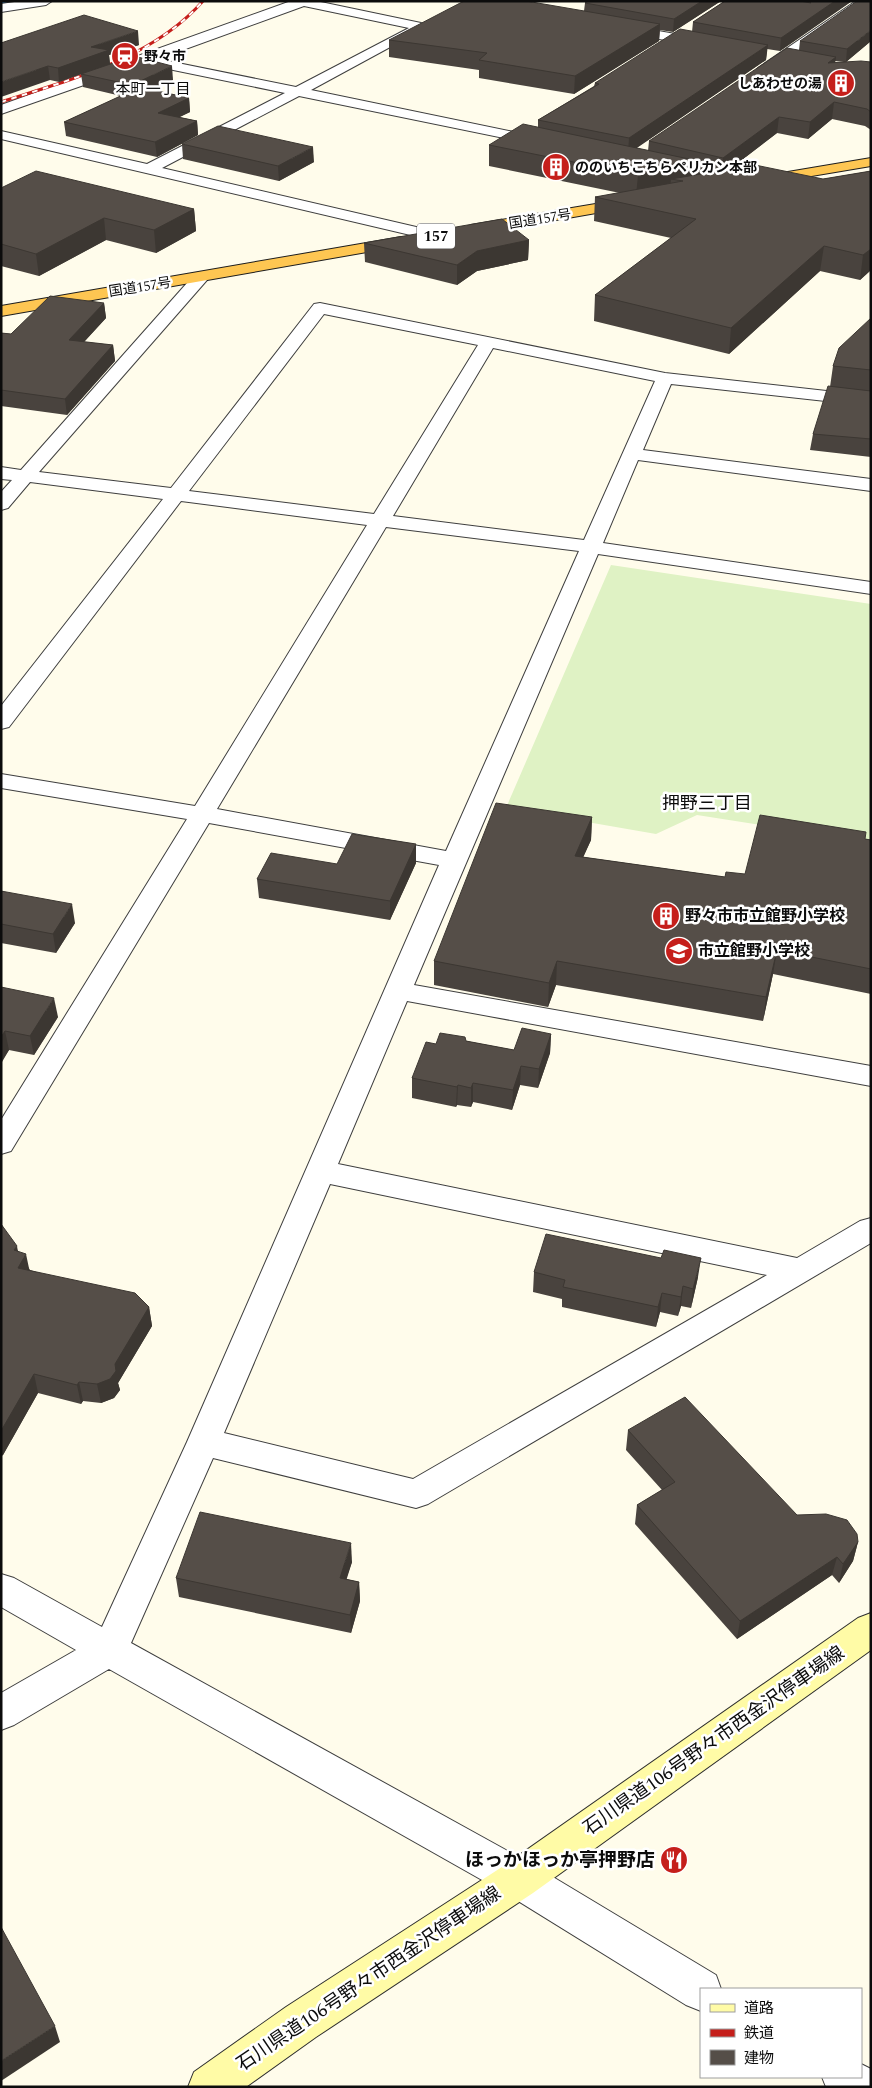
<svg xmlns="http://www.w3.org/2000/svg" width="872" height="2088" font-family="Spectral,'Noto Sans JP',serif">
<rect width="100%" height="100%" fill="#fffceb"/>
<polygon fill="#dff2c4" points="611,565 871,604 871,842 697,815 656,834 506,808"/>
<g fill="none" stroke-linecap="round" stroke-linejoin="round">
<polyline stroke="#2e87d6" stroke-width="5" points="1,3 10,1"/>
<g stroke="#3f3f3f" stroke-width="2">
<g id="minor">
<path d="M291,1H316L421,23L427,27L311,90L543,138L550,142L543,146L299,96L162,168L442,233L444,236L442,239L436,241L1,139V131L147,164L285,93L144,64L1,114V105ZM304,6L409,28L296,87L158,59Z"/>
<polygon points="856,1 871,2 768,74 758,74 756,71 758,68"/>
<polygon points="624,25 704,39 710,43 704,47 620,32 618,29"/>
<path d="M201,272L207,274L209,277L207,280L39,472L171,488L314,304L320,303L665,373L871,396V406L671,384L643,450L871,479V491L638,460L603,543L871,582V594L598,554L414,985L871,1066V1086L407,1001L338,1164L797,1258L860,1221L871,1218V1243L428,1504L416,1508L213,1458L131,1643L533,1865L716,1975L721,1989H701V2011L686,2005L505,1893L109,1669L14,1725L1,1730V1693L76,1650L1,1607V1574L14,1578L102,1627L187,1442L439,865L209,823L11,1151L1,1154V1120L187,819L1,788V774L195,806L367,525L181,501L9,727L1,729V706L163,499L30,482L8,508L1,510V492L12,480L1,479V467L21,470L195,274ZM324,314L478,345L374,514L189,491ZM493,348L655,381L584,540L393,516ZM386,527L579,551L446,851L217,809ZM330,1184L767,1275L413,1479L224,1433Z"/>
<polygon points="861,2064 871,2069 871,2087 826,2087 822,2077 861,2077"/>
</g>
</g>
<g stroke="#3f3f3f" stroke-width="2">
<polygon id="tertiary" points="21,1 52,1 46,5 1,12 1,4"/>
</g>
<g stroke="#2e2e2e" stroke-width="2">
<polygon id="secondary" points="871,1613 871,1650 533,1893 316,2037 246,2087 188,2087 194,2072 286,2007 505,1865 858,1618"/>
</g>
<g stroke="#1d1d1d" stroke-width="2">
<g id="trunk">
<polygon points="871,158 871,166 764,184 757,180 764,176"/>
<polygon points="631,198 636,200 639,203 636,206 471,235 463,230 471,225"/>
<polygon points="401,237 407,239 409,242 407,245 1,316 1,306"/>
</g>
</g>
<use href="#minor" fill="#fff" fill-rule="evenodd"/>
<use href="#tertiary" fill="#fff" fill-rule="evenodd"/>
<use href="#secondary" fill="#fffba6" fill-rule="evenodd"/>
<use href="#trunk" fill="#fec652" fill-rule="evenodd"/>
<g stroke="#c51f1b" stroke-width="3">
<path id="rail" d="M1,102C72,79 152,59 203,1"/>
</g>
<use href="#rail" stroke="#fff" stroke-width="2" stroke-dasharray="5.5" stroke-linecap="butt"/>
</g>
<g fill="#49433e" fill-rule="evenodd">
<polygon points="588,1 721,1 673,32 660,30 659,41 574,94 479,78 479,70 389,57 389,40 584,11 585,3"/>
<path d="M725,1H852L780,51L767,49L766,60L636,148L648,151L649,141L799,50L800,41H871L846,62H871V130L865,126L832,119L808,139L777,133L730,169L823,179L871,171V270L860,280L820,271L729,354L594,321L595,295L671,238L594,221L595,197L620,193L489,166V145L538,128V120L594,86L595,83L692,32L693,22ZM835,61L844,62L835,63Z"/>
<polygon points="1,43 139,45 109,55 110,64 173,80 152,90 189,98 190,112 179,117 197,121 198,135 157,157 66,136 64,122 121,96 83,87 81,74 59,82 50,80"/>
<polygon points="182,144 314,162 279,181 183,159"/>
<polygon points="1,188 194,209 196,231 156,253 106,240 39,276 1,266"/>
<polygon points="529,240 528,260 477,271 457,285 365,262 364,243"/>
<polygon points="104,303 106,318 84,342 113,345 115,361 67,415 1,406 1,333 11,334"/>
<polygon points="871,318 871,457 810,450 813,434 830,387 833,366"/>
<polygon points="592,817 591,840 583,857 725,877 745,874 865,839 871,840 871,994 773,974 763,1021 556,985 548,1007 434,985 434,961"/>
<polygon points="416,844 416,863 390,920 259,898 257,879 337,864"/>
<polygon points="1,891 75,923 56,953 1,943"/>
<polygon points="1,987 58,1017 34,1055 9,1050 1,1062"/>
<polygon points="551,1034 550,1053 538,1088 520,1085 512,1110 473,1102 471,1107 457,1105 456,1107 412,1098 412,1078 436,1044 466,1041 514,1050"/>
<polygon points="1,1224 30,1270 149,1307 152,1326 118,1383 120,1390 114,1398 101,1403 83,1401 81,1404 38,1393 3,1455 1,1456"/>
<polygon points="534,1272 698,1277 691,1308 681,1306 678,1316 660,1312 656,1327 562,1307 562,1299 533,1292"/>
<polygon points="628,1430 797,1515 858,1542 853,1561 839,1583 832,1575 737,1639 635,1524 637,1505 662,1490 626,1450"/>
<polygon points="352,1562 346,1579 359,1582 360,1601 351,1633 179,1597 176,1578"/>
</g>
<g fill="#3c3732">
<polygon points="702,1 721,1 673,32 674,19"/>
<polygon points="835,1 852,1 780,51 781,38"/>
<polygon points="660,24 659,41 574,94 575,76"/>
<polygon points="871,30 871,41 846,62 847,49"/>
<polygon points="138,31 139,45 109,55 110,64 59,82 58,68 91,47"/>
<polygon points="768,45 766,60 628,154 629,138"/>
<polygon points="836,57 834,72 828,63"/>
<polygon points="48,66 50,80 1,97 1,82"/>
<polygon points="172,66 173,80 133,99 132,85"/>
<polygon points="189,98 190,112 160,127 158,113"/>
<polygon points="834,102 832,119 808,139 810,122"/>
<polygon points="779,117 777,133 721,176 723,158"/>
<polygon points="197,121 198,135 157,157 155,142"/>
<polygon points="313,147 314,162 279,181 278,166"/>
<polygon points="708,163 706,184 671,179 670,190 636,196 638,175"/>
<polygon points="194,209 196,231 156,253 154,230"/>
<polygon points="104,218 106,240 39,276 36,254"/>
<polygon points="529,240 528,260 477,271 457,285 457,265 477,251"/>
<polygon points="824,246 820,271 729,354 731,328"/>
<polygon points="871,249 871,270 860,280 863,255"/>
<polygon points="104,303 106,318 71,356 69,340"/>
<polygon points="113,345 115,361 67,415 65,399"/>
<polygon points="592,817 591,840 573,880 575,856"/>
<polygon points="416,844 416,863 390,920 390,901"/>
<polygon points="72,904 75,923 56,953 53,934"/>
<polygon points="777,950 773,974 763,1021 766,997"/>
<polygon points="557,961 556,985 548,1007 549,983"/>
<polygon points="54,998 58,1017 34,1055 30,1036"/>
<polygon points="5,1031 9,1050 2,1062 1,1037"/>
<polygon points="551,1034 550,1053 538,1088 539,1069"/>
<polygon points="521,1066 520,1085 512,1110 513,1090"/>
<polygon points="473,1083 473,1102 471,1107 471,1088"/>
<polygon points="458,1085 457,1105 456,1107 457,1087"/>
<polygon points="17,1246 20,1264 26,1254 30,1273 22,1287 14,1250"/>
<polygon points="701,1258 698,1277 691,1308 693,1289"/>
<polygon points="683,1286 681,1306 678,1316 681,1297"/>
<polygon points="662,1293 660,1312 656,1327 658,1307"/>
<polygon points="149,1307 152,1326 118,1383 120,1390 114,1398 101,1403 97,1384 115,1364"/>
<polygon points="34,1374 38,1393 3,1455 1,1456 1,1431"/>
<polygon points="79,1382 83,1401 81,1404 77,1385"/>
<polygon points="858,1542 853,1561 839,1583 843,1564"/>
<polygon points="351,1543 352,1562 341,1597 340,1578"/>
<polygon points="837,1557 832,1575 737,1639 740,1621"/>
<polygon points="359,1582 360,1601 351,1633 350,1615"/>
<polygon points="55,2026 60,2042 1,2081 1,2061"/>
</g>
<g fill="#554e48" stroke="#3c3732">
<polygon points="464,1 526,1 660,24 575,76 479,60 487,53 389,40"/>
<polygon points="588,1 702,1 674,19 585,3"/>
<polygon points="725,1 800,1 811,3 809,1 835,1 781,38 693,22"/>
<polygon points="857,1 871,1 871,30 847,49 800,41"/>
<polygon points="84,15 138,31 91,47 109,50 58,68 48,66 1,82 1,43"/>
<polygon points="680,29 768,45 629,138 538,120 599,84 595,83"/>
<polygon points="787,48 836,57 828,63 861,61 871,62 871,112 867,109 834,102 810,122 779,117 723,158 649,141"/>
<polygon points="134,56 172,66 132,85 81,74"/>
<polygon points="140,87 189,98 158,113 197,121 155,142 64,122"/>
<polygon points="523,124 708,163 638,175 489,145"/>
<polygon points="218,126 313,147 278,166 182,144"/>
<polygon points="755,165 823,179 871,171 871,249 863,255 824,246 731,328 595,295 696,219 595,197 683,181 671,179"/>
<polygon points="36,171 194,209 154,230 104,218 36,254 1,244 1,188"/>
<polygon points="502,219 529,240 477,251 457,265 364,243"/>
<polygon points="50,296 104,303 69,340 113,345 65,399 1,390 1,333 11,334"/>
<polygon points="871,318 871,370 833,366 839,348"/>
<polygon points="828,386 871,391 871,439 813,434"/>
<polygon points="496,803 592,817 575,856 725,877 726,872 745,874 760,815 866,832 865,839 871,840 871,969 777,950 766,997 557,961 549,983 434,961"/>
<polygon points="352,834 416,844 390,901 257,879 271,853 337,864"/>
<polygon points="1,891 72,904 53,934 1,924"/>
<polygon points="1,987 54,998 30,1036 5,1031 1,1037"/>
<polygon points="522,1028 551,1034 539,1069 521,1066 513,1090 473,1083 471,1088 458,1085 457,1087 412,1078 426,1042 436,1044 440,1033 465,1037 466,1041 514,1050"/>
<polygon points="1,1224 17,1246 14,1250 26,1254 18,1268 135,1293 149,1307 115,1364 116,1371 110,1379 97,1384 79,1382 77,1385 34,1374 1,1431"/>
<polygon points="546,1234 661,1258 664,1250 701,1258 693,1289 683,1286 681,1297 662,1293 658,1307 563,1287 565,1280 534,1272"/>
<polygon points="685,1397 797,1515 826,1514 847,1520 857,1534 858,1542 843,1564 837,1557 740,1621 637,1505 675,1482 628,1430"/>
<polygon points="200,1512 351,1543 340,1578 359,1582 350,1615 176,1578"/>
<polygon points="1,1927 55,2026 1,2061"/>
</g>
<defs>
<g id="station-disc" transform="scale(1.4375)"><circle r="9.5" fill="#c51f1b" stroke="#fff"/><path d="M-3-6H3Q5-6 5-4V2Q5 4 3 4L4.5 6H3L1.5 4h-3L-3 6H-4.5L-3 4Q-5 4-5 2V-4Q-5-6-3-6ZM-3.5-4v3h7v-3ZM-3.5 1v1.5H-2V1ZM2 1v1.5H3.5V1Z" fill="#fff"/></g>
<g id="building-disc" transform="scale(1.4375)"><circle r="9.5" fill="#c51f1b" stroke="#fff"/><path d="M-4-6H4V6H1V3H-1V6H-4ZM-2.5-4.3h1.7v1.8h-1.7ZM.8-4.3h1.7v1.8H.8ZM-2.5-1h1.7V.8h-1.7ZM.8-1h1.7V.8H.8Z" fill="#fff"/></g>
<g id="school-disc" transform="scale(1.4375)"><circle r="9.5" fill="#c51f1b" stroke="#fff"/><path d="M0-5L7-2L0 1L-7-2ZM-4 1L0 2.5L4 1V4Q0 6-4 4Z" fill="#fff"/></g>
<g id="restaurant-disc" transform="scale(1.4375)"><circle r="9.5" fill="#c51f1b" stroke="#fff"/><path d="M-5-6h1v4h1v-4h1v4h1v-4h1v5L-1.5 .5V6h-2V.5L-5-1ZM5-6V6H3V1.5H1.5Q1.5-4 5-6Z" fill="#fff"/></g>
</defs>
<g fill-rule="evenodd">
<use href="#station-disc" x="125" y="56"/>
<use href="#building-disc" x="841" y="83"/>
<use href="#building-disc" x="556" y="167"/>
<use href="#building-disc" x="666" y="916"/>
<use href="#school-disc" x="679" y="951"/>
<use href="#restaurant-disc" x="674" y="1860"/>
</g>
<g text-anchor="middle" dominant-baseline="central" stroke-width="5" stroke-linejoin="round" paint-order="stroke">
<g font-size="14" font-weight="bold" fill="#0c0c0c" stroke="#fff" text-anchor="start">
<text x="144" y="56">野々市</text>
<text x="822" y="83" text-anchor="end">しあわせの湯</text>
<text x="575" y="167">ののいちこちらペリカン本部</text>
</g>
<g font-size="14" fill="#0c0c0c" stroke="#fff">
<text transform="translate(540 219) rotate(-9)">国道157号</text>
<text transform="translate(140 287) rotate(-9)">国道157号</text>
</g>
<g font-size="15" fill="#0c0c0c" stroke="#fff">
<text x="153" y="89">本町一丁目</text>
</g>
<rect fill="#fff" stroke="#555" stroke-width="1" x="417" y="223.5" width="38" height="25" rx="4"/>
<g font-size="15" font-weight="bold" fill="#0c0c0c">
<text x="436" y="236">157</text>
</g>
<g font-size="16" font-weight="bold" fill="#0c0c0c" stroke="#fff" text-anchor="start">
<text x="685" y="916">野々市市立館野小学校</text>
<text x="698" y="951">市立館野小学校</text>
</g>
<g font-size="18" fill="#0c0c0c" stroke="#fff">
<text x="707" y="803">押野三丁目</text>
</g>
<g font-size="19" fill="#0c0c0c" stroke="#fff">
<text transform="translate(714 1741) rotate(-35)">石川県道106号野々市西金沢停車場線</text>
<text transform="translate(369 1979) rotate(-34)">石川県道106号野々市西金沢停車場線</text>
</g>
<g font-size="19" font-weight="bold" fill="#0c0c0c" stroke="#fff" text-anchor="end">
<text x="655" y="1860">ほっかほっか亭押野店</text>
</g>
</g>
<rect width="872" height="2088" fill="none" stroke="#0c0c0c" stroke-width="5"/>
<rect x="700" y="1988" width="162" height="90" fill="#ffffff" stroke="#9e9e9e"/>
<rect x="710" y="2004" width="25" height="8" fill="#fffba6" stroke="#9e9e9e"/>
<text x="744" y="2013" font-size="15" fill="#0c0c0c">道路</text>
<rect x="710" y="2029" width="25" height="8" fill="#c51f1b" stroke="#9e9e9e"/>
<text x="744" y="2038" font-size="15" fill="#0c0c0c">鉄道</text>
<rect x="710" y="2050" width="25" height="15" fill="#554e48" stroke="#9e9e9e"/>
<text x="744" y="2063" font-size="15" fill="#0c0c0c">建物</text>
</svg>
